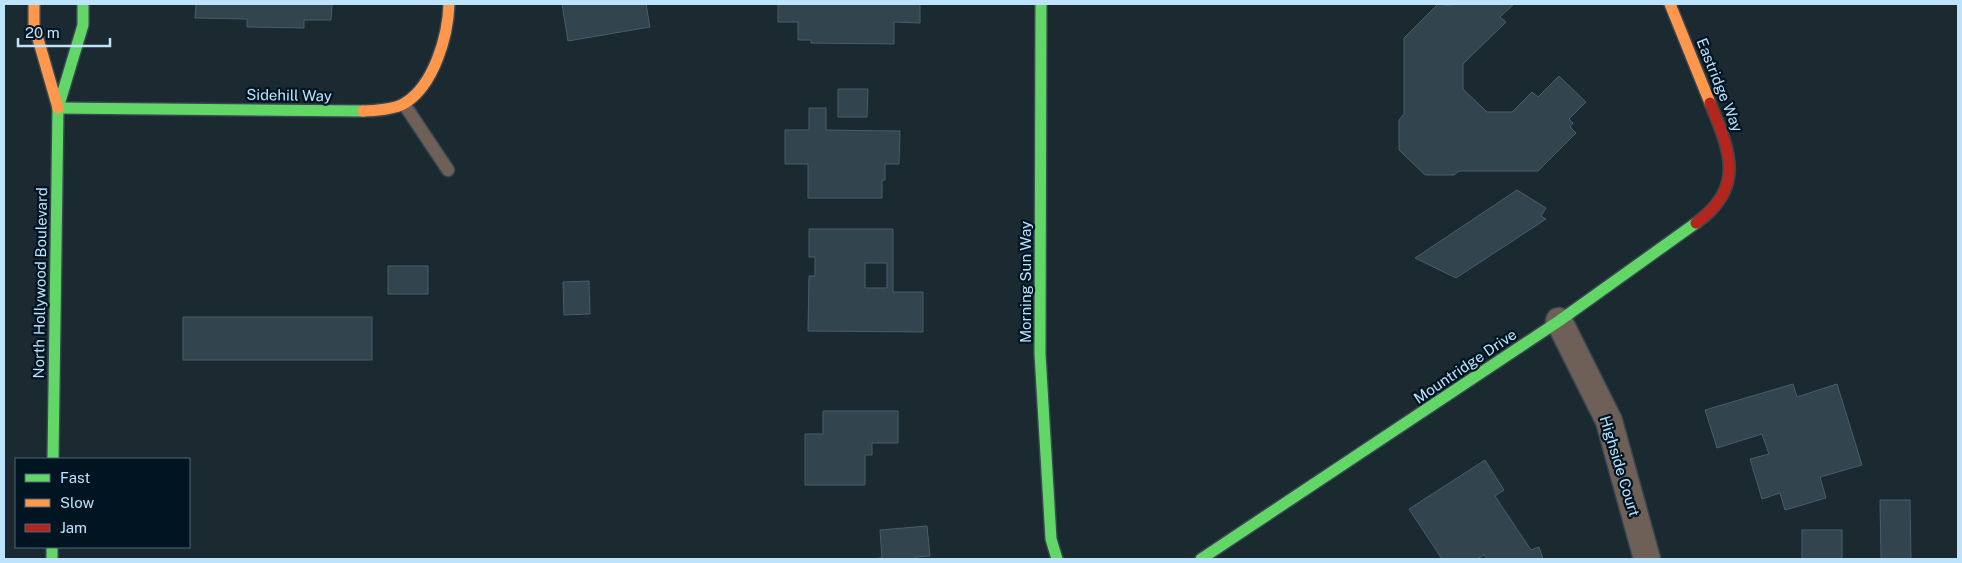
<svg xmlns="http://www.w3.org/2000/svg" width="1962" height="563" font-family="'Public Sans',sans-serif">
<rect width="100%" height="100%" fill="#1b2931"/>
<g fill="#32444d" stroke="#485e6a" fill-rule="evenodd">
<polygon points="196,4 332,4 331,20 304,20 304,28 247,27 247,19 195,18"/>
<polygon points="562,4 646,4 650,27 568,41"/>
<polygon points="778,4 920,4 920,23 894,22 894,44 811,43 811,40 798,40 798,22 778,22"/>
<polygon points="1438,4 1451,6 1452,4 1514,4 1500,17 1506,22 1463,64 1463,89 1487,112 1512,112 1532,92 1538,97 1559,76 1586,102 1569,119 1573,123 1570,127 1576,133 1538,171 1459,171 1454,175 1425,175 1399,150 1399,120 1404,114 1404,38"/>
<polygon points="838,89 868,89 867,117 838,117"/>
<polygon points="809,108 826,108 826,130 900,131 899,164 885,164 885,180 882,180 882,198 808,198 808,164 785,164 785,130 809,130"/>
<polygon points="1517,190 1546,208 1541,216 1546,219 1456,278 1415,258"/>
<path d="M809,229H893V292H923V332L808,331L809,276H815V257H809ZM865,263H887V288H865Z"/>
<rect x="388" y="266" width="40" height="28"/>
<polygon points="589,281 590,314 564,315 563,282"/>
<rect x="183" y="317" width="189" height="43"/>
<polygon points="1793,384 1797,397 1837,384 1862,465 1820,477 1826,498 1785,510 1780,493 1762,499 1750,459 1769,454 1762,434 1717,448 1705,410"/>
<polygon points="823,411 898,411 898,443 872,443 872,455 865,455 865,485 805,485 805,434 823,434"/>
<polygon points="1485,460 1504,490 1495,496 1531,550 1539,547 1543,559 1487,559 1484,555 1477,559 1442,559 1409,509"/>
<polygon points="1880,500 1910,500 1911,559 1881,559"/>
<polygon points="927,526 930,556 916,557 916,559 869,559 882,558 880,530"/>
<rect x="1802" y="530" width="40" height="29"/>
</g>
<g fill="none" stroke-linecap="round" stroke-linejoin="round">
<g stroke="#374650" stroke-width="15">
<polyline id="lane" points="404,104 448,170"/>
</g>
<g stroke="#374650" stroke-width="29">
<polyline id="street" points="1559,321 1609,421 1647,559"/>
</g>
<g stroke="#374650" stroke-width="14">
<g id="fast">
<polyline points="1041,4 1040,354 1051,539 1057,559"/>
<polyline points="58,108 363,111"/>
<polyline points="53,459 58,108 83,25 83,4"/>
<polyline points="52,547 52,559"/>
<polyline points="1201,559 1559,321 1696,223"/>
</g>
</g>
<g stroke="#374650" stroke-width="14">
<g id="slow">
<polyline points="34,4 34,25 58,108"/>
<polyline points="1670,4 1710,103"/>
<path d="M363,111C374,111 396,109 405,103C434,85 448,36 449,4"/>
</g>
</g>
<g stroke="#374650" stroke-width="14">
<path id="jam" d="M1696,223C1746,187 1730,151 1710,103"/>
</g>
<use href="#lane" stroke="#6e6056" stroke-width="12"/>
<use href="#street" stroke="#6e6056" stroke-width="26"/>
<use href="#fast" stroke="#63d668" stroke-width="11"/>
<use href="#slow" stroke="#ff974d" stroke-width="11"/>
<use href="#jam" stroke="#b3261e" stroke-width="11"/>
</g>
<g text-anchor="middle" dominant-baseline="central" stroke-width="4.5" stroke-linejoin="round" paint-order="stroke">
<g font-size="15" fill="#bde4fc" stroke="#001421">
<text transform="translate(1720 85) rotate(68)">Eastridge Way</text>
<text transform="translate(289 95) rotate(1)">Sidehill Way</text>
<text transform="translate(1025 282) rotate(-90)">Morning Sun Way</text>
<text transform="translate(40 283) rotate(-89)">North Hollywood Boulevard</text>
<text transform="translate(1465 366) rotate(-34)">Mountridge Drive</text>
<text transform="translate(1620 466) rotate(73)">Highside Court</text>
</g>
</g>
<rect width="1962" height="563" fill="none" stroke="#bde4fc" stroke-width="10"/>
<rect x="15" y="458" width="175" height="90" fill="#001421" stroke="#4c6779"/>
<rect x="25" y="474" width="25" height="8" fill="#63d668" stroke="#4c6779"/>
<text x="60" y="483" font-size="15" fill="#bde4fc">Fast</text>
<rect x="25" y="499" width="25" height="8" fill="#ff974d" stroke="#4c6779"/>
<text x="60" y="508" font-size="15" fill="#bde4fc">Slow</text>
<rect x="25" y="524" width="25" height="8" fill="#b3261e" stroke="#4c6779"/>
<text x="60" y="533" font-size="15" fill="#bde4fc">Jam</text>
<path d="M18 38v8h92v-8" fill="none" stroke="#bde4fc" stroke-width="2.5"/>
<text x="25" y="38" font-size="15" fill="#bde4fc" stroke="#001421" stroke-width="4" paint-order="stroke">20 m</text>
</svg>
